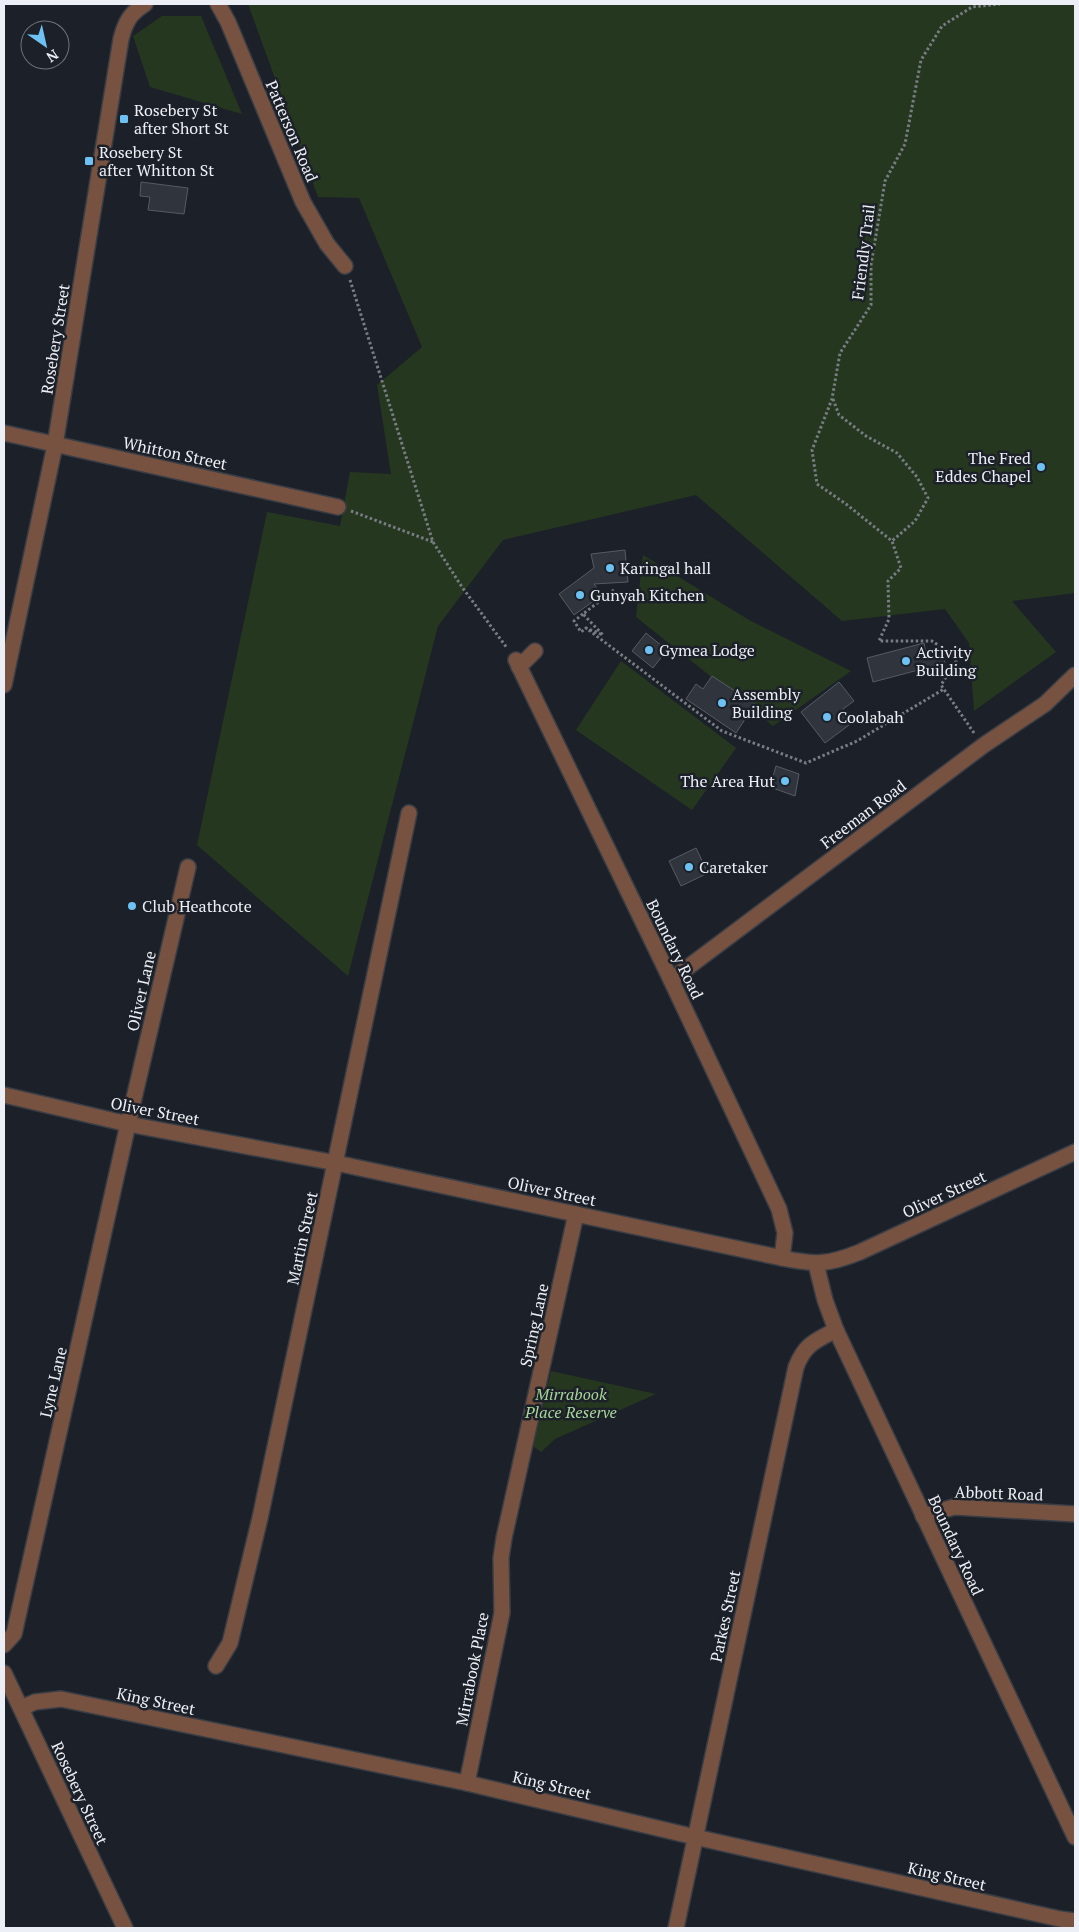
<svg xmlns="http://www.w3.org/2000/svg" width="1079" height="1932" font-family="'PT Serif',serif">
<rect width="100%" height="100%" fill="#1c2028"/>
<g fill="#263720">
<polygon points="248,4 1075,4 1075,593 1012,601 1056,652 974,711 969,643 945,609 842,621 696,495 503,540 438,626 348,976 197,845 267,512 340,526 350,472 391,474 377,385 422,347 359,198 318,197"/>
<polygon points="162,16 201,16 242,114 150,87 133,36"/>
<polygon points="643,555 749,620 851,671 773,726 636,617"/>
<polygon points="621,661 736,748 692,810 576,730"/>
<polygon points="551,1371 656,1394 555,1439 541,1452 533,1446"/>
</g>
<g fill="#30353d" stroke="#565a64">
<polygon points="141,182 188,188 184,214 148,210 150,197 140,196"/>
<polygon points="625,550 628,582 594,584 602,595 574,615 559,594 594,568 591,554"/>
<polygon points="646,633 667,650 653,668 632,651"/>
<polygon points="924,643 926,653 941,649 945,663 873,682 867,658"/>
<polygon points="712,676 755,704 736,733 686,699 696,684 703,689"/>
<polygon points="839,682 854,701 843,709 853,722 825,743 801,712"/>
<polygon points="776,766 799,774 795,796 770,787"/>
<polygon points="696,848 708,873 681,886 669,861"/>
</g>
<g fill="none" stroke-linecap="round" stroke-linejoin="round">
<g stroke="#393d45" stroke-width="18">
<g id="minor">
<polyline points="218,4 228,22 303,202 327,244 345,266"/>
<polyline points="4,433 338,507"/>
<polyline points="516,660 671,980 779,1209 785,1233 782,1258"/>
<polyline points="519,667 535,651"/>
<path d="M4,685L55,445L121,39C125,23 130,13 145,4"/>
<polyline points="671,980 984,745 1045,704 1075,675"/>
<path d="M4,1095L128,1124L336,1163L782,1258C815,1265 828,1265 860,1252L1075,1152"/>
<polyline points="816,1264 825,1300 836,1330 1075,1837"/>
<polyline points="923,1516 954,1507 1075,1514"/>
<polyline points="4,1645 14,1634 128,1124 188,867"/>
<polyline points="216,1666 230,1643 260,1518 409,813"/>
<polyline points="4,1673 125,1928"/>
<polyline points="21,1708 35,1702 61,1699 467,1783 695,1837 1060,1919 1075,1921"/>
<polyline points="467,1783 502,1613 501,1558 504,1538 576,1214"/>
<path d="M676,1928L796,1367C805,1344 815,1341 836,1330"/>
</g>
</g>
<g stroke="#787c83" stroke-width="3" stroke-dasharray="2.5 2.5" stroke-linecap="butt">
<polyline points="350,280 433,542 462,587 507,648"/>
<polyline points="833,399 839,415 866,436 897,453 917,477 928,498 915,521 892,541"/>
<polyline points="351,511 433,542"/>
<polyline points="614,590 583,614 603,635 586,628 722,731 806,763 857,741 944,689"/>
<polyline points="583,614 574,621 581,632 586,628"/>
<polyline points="974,733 941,685 958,658 932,641 879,641 889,619 888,581 901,568 892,541 846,504 817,484 812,450 832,399 840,353 871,305 871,265 885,181 905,144 921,60 942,26 972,7 1000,4"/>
</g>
<use href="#minor" stroke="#775240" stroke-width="15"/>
</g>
<g fill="#6dc2f3" stroke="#1c2028" stroke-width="2">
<rect x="119" y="114" width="10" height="10" rx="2.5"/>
<rect x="84" y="156" width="10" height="10" rx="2.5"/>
<circle cx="1041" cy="467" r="5"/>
<circle cx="610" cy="568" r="5"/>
<circle cx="580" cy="595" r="5"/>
<circle cx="649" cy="650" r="5"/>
<circle cx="906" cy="661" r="5"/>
<circle cx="722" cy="703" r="5"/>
<circle cx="827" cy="717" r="5"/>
<circle cx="785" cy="781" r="5"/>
<circle cx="689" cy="867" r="5"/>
<circle cx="132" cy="906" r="5"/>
</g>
<g text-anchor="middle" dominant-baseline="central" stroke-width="5" stroke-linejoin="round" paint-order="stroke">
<g font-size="16" fill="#eceff5" stroke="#1c2028" text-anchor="start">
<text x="134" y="110">Rosebery St<tspan x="134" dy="18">after Short St</tspan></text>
<text x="99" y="152">Rosebery St<tspan x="99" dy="18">after Whitton St</tspan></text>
<text x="1031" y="458" text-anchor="end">The Fred<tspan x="1031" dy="18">Eddes Chapel</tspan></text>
<text x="620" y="568">Karingal hall</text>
<text x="590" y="595">Gunyah Kitchen</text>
<text x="659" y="650">Gymea Lodge</text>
<text x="916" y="652">Activity<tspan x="916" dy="18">Building</tspan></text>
<text x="732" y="694">Assembly<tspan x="732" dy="18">Building</tspan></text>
<text x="837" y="717">Coolabah</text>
<text x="775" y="781" text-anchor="end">The Area Hut</text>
<text x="699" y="867">Caretaker</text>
<text x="142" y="906">Club Heathcote</text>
</g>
<g font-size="16" fill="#eceff5" stroke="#1c2028">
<text transform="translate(292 131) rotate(67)">Patterson Road</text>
<text transform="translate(863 252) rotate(-83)">Friendly Trail</text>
<text transform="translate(55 339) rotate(-81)">Rosebery Street</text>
<text transform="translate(175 453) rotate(12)">Whitton Street</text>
<text transform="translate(863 814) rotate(-37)">Freeman Road</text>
<text transform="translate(675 949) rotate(64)">Boundary Road</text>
<text transform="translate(141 991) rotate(-77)">Oliver Lane</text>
<text transform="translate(155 1111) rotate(11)">Oliver Street</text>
<text transform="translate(552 1191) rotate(12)">Oliver Street</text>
<text transform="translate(944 1194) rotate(-25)">Oliver Street</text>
<text transform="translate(302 1238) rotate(-78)">Martin Street</text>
<text transform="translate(534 1325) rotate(-78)">Spring Lane</text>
<text transform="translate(53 1382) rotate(-77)">Lyne Lane</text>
<text transform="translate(999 1493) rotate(2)">Abbott Road</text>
<text transform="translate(956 1545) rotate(65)">Boundary Road</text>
<text transform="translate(725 1616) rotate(-78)">Parkes Street</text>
<text transform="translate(472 1669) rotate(-79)">Mirrabook Place</text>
<text transform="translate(156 1701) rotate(12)">King Street</text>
<text transform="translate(552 1785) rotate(13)">King Street</text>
<text transform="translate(80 1793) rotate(65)">Rosebery Street</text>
<text transform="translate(947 1876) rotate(13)">King Street</text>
</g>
<g font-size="16" font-style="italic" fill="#a6d598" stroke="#1c2028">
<text x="571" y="1394">Mirrabook<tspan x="571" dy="18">Place Reserve</tspan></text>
</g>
</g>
<rect width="1079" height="1932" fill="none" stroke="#eceff5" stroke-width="10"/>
<g transform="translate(45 45) rotate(146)"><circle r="24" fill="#1c2028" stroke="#6f737a"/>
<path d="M0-4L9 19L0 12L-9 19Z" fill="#6dc2f3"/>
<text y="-8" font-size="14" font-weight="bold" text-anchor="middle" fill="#eceff5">N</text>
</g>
</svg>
